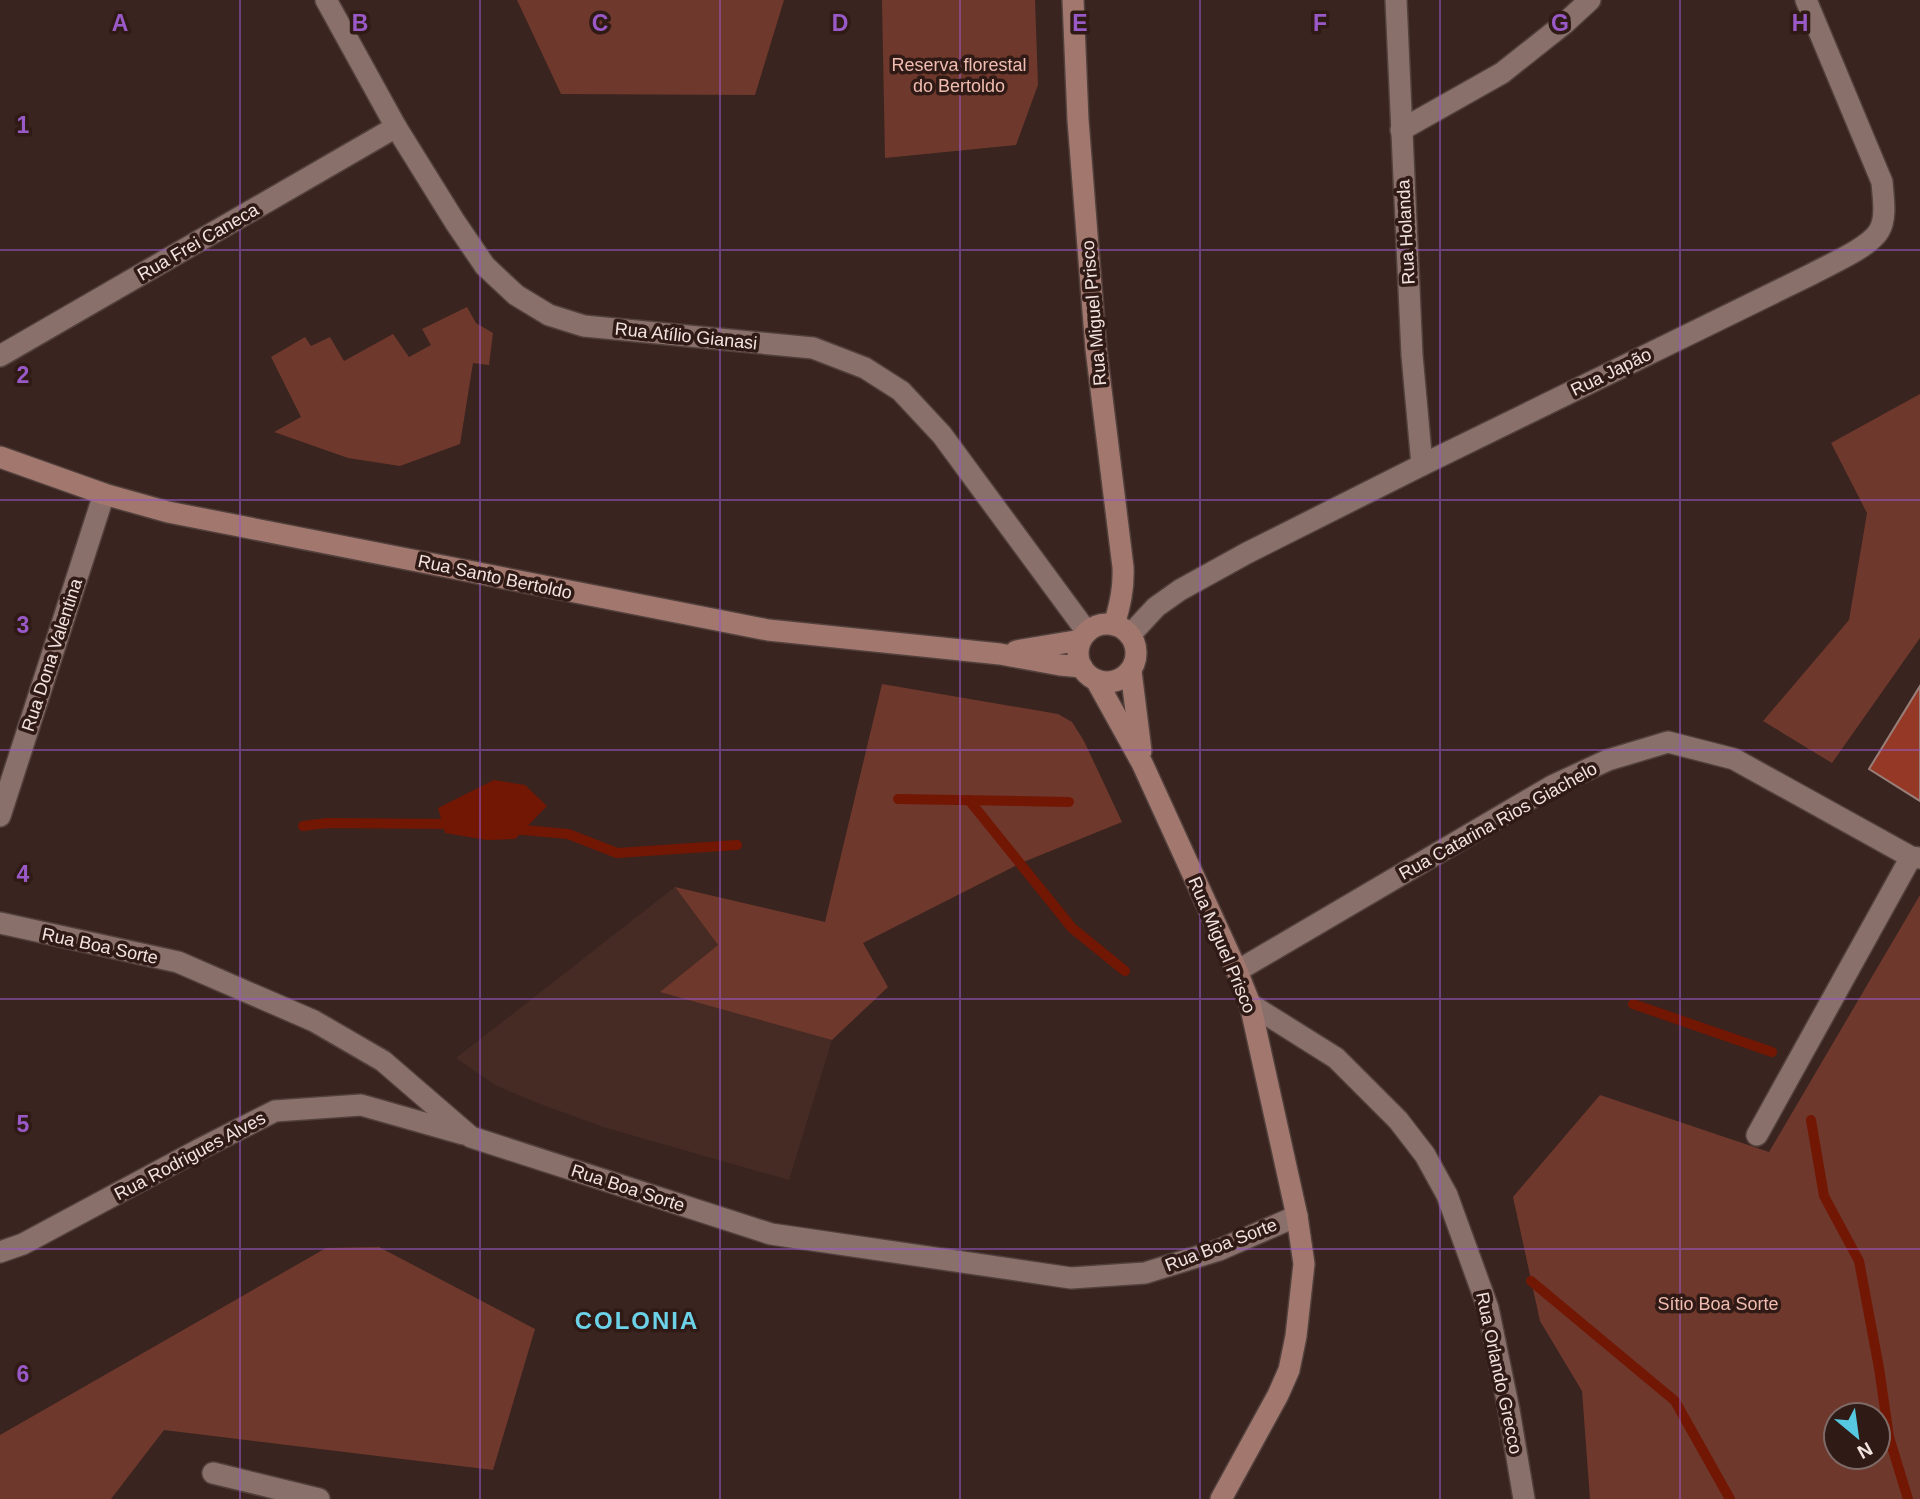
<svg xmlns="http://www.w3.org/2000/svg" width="1920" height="1499" font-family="Helvetica,sans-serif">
<rect width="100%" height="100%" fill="#39241f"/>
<polygon fill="#462b25" points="675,887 718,945 661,992 832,1040 789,1180 603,1127 535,1102 495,1085 456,1058"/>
<g fill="#6f382c" fill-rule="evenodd">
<polygon points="517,0 784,0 755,95 561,94"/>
<polygon points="882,0 1035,0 1038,85 1016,145 885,158"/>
<polygon points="467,307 476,323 493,333 489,365 473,363 460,444 400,466 348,458 274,432 301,417 271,357 305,337 311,346 330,337 344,361 393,334 409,357 431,345 422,329"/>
<polygon points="1920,394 1920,638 1832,763 1763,721 1849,620 1867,513 1831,443"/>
<polygon points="882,684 1058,714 1072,722 1084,741 1122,822 1021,863 863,943 888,987 832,1040 660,992 718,945 675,887 825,922"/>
<path d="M1920,895V1499H1590L1582,1391L1540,1321L1513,1197L1600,1095L1769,1152ZM1836,1415H1878V1457H1836Z"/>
<polygon points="379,1247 535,1329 493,1470 164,1430 111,1499 0,1499 0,1435 326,1248"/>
</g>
<polygon fill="#721704" points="494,780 525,785 547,806 515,839 487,840 445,833 438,808"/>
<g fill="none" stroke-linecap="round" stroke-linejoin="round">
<g stroke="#721704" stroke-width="10">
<polyline points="898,799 1069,802"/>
<polyline points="969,800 1072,928 1125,971"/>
<polyline points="303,826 327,823 454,824"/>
<polyline points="512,829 568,834 617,853 737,845"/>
<polyline points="1633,1004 1772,1052"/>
<polyline points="1811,1120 1824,1196 1859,1261 1879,1368 1889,1437 1908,1499"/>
<polyline points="1531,1281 1675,1401 1730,1499"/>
</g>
</g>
<polygon fill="#953926" stroke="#997f79" stroke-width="2" points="1920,686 1920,801 1869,769"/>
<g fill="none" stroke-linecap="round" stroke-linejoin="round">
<g stroke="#52403d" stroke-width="24">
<g id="street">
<polyline points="326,0 396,127 455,222 485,266 516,295 549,315 584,326 813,348 865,368 901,391 942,435 1087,632"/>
<polyline points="1396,0 1412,355 1422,465"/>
<polyline points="1401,130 1502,73 1565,23 1590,0"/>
<polyline points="0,356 396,127"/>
<path d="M1130,635L1156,607L1180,590L1247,553L1422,465L1810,275C1828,265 1869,248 1879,231C1887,218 1883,197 1882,182L1806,0"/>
<polyline points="0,816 104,494"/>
<polyline points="0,923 178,962 314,1021 383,1061 471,1137 771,1234 1071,1278 1145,1273 1219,1250 1297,1216"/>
<polyline points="1237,971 1552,786 1608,760 1668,742 1734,759 1911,857 1920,858"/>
<polyline points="1250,1004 1336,1058 1398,1120 1425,1155 1447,1195 1488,1308 1509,1410 1524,1499"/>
<polyline points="1757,1135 1911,857"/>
<polyline points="0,1252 23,1244 200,1149 275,1111 361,1105 463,1134"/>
<polyline points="213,1473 319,1499"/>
</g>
</g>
<g stroke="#52403d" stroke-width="24">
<g id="secondary">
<path d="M1073,0L1078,120L1096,349L1123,567C1124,588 1120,605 1114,625"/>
<polyline points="0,457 104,494 168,512 768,630 1000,654 1060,665 1082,667"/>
<circle cx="1107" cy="653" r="29"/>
<polyline points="1016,651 1081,640"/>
<polyline points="1131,671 1141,751"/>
<polyline points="1096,680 1142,763 1237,971 1250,1004 1297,1216 1304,1264 1296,1336 1289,1370 1278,1395 1221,1499"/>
</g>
</g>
<use href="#street" stroke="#8a706a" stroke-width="21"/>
<use href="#secondary" stroke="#a2786e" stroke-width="21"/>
</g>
<path fill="none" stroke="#995ac7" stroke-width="2" stroke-opacity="0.55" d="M240,0V1499M480,0V1499M720,0V1499M960,0V1499M1200,0V1499M1440,0V1499M1680,0V1499M0,250H1920M0,500H1920M0,750H1920M0,999H1920M0,1249H1920"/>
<g text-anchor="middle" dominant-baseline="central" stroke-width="7" stroke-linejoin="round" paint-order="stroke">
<g font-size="18" fill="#f0bcb0" stroke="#2f1a16">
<text x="959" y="65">Reserva florestal<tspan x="959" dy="21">do Bertoldo</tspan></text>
<text x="1718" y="1304">Sítio Boa Sorte</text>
</g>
<g font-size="18" fill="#f2e3e0" stroke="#2f1a16">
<text transform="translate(1406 232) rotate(-93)">Rua Holanda</text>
<text transform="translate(198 242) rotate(-30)">Rua Frei Caneca</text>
<text transform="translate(1094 313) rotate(-95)">Rua Miguel Prisco</text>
<text transform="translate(686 336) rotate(6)">Rua Atílio Gianasi</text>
<text transform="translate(1611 372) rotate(-26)">Rua Japão</text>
<text transform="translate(495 577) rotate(12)">Rua Santo Bertoldo</text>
<text transform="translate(52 655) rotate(-72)">Rua Dona Valentina</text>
<text transform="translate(1498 821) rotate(-29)">Rua Catarina Rios Giachelo</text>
<text transform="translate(1222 945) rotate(67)">Rua Miguel Prisco</text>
<text transform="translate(100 946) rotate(12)">Rua Boa Sorte</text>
<text transform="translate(190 1156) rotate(-28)">Rua Rodrigues Alves</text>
<text transform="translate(628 1188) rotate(18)">Rua Boa Sorte</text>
<text transform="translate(1221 1245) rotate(-21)">Rua Boa Sorte</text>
<text transform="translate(1499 1373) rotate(78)">Rua Orlando Grecco</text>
</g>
<g font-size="24" font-weight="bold" letter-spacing="2" fill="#6bd2e7" stroke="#2f1a16">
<text x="637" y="1320">COLONIA</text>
</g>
</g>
<g font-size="23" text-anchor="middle" font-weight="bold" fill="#995ac7" stroke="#2f1a16" stroke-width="7" stroke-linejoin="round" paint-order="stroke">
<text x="120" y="31">A</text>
<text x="360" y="31">B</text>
<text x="600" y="31">C</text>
<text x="840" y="31">D</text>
<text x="1080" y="31">E</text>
<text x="1320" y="31">F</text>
<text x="1560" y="31">G</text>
<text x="1800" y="31">H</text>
<text x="23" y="133">1</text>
<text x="23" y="383">2</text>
<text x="23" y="633">3</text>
<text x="23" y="882">4</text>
<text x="23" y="1132">5</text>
<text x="23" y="1382">6</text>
</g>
<g transform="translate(1857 1436) rotate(151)"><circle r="33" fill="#2f1a16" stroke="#7d6a67" stroke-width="2"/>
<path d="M0-5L12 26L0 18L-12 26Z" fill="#56c9e0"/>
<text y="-10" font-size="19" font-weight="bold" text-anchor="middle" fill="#f2e3e0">N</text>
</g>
</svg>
